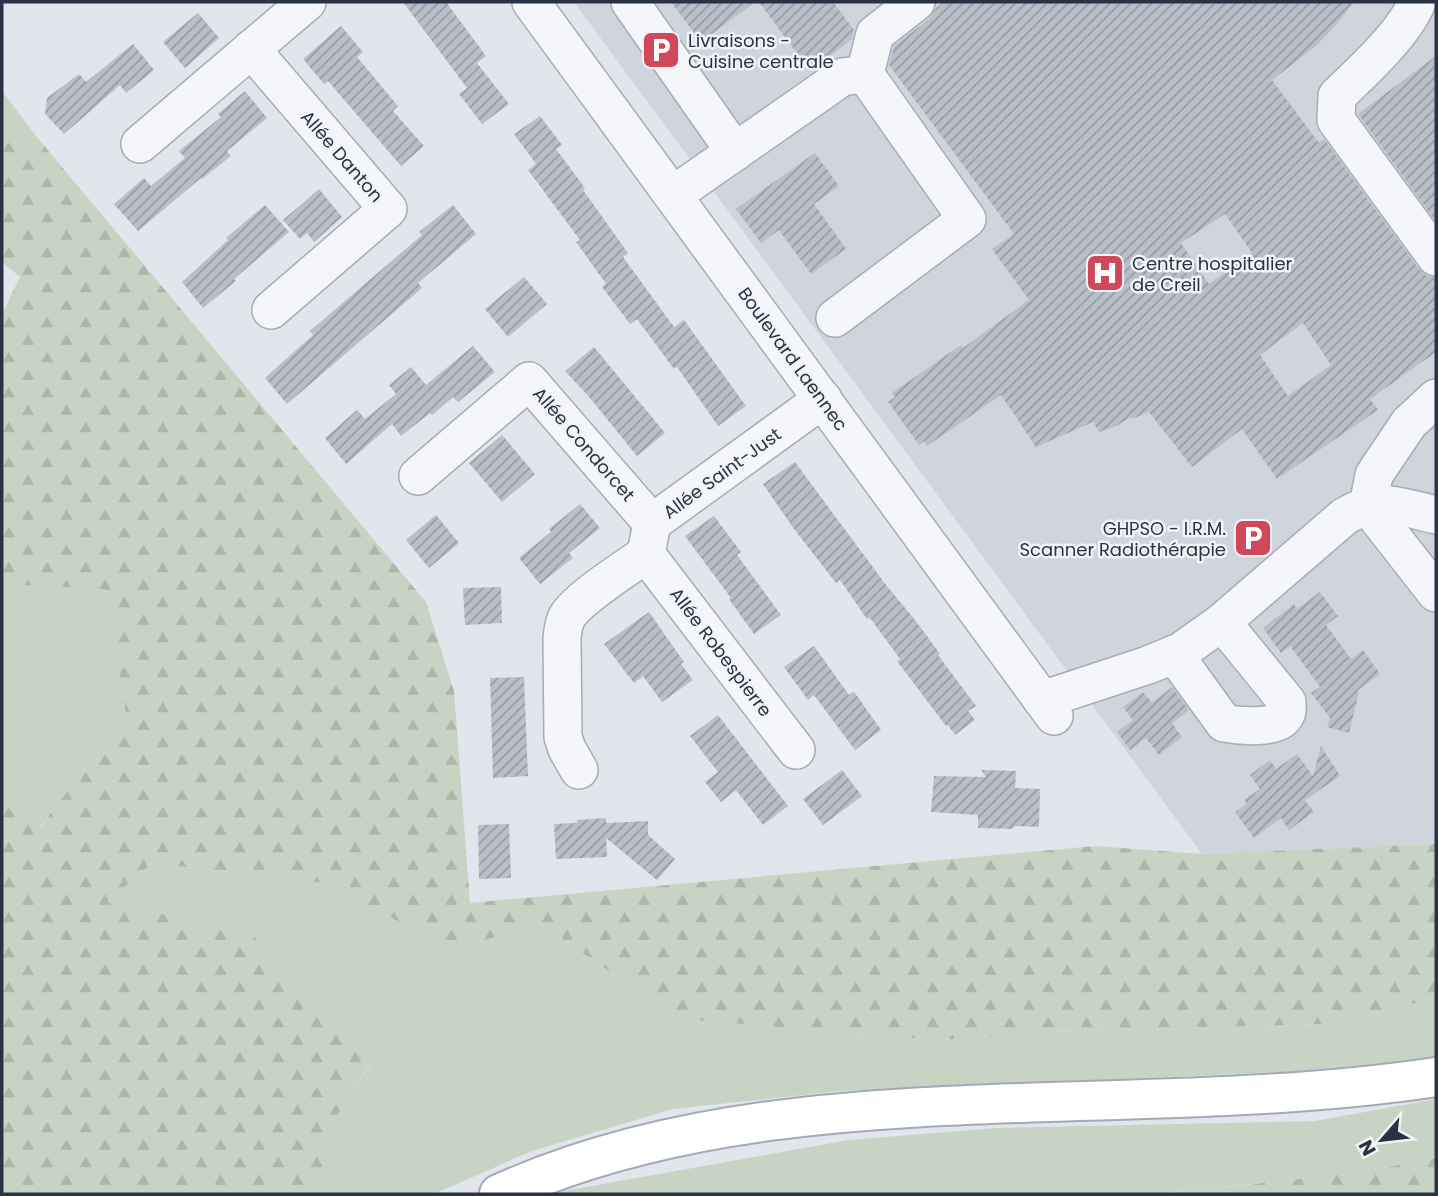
<svg xmlns="http://www.w3.org/2000/svg" width="1438" height="1196" font-family="Poppins,sans-serif">
<defs>
<pattern id="forest-firs" width="22" height="20" patternUnits="userSpaceOnUse" patternTransform="scale(1.75)"><rect width="22" height="20" fill="#c8d4c3"/><path d="M5 1l3.5 6h-7zM16 11l3.5 6h-7z" fill="#acb6a9"/></pattern>
<pattern id="building-hatch" width="6" height="6" patternUnits="userSpaceOnUse" patternTransform="scale(1.75)"><rect width="6" height="6" fill="#b9bfc8"/><path d="M-1 1l2-2M0 6l6-6M5 7l2-2" fill="none" stroke="#979ca4"/></pattern>
</defs>
<rect width="100%" height="100%" fill="#e2e5eb"/>
<polygon fill="#d0d5dd" points="574,2 1436,2 1436,844 1202,854"/>
<g fill="#c8d4c3">
<polygon points="2,91 36,136 2,145"/>
<polygon points="2,584 104,588 127,719 54,808 39,829 2,804"/>
<polygon points="152,863 323,883 455,950 539,923 679,1019 941,1040 1048,1032 1329,1024 1436,998 1436,1059 1281,1072 840,1091 673,1109 532,1151 434,1194 328,1194 321,1138 372,1062 106,902"/>
<polygon points="1436,1099 1436,1158 1356,1173 1157,1194 547,1194 849,1140 995,1128 1315,1121"/>
</g>
<g fill="url(#forest-firs)">
<polygon points="36,136 426,602 454,691 470,903 1095,846 1202,854 1436,844 1436,998 1329,1024 1048,1032 941,1040 679,1019 539,923 455,950 323,883 152,863 107,902 252,934 372,1061 322,1138 328,1194 2,1194 2,804 40,829 54,808 127,719 104,589 2,584 2,314 20,277 2,262 2,145"/>
<polygon points="1436,1158 1436,1194 1158,1194 1356,1173"/>
</g>
<g fill="url(#building-hatch)" fill-rule="evenodd">
<polygon points="403,2 446,2 486,56 477,63 509,104 482,124 459,94 467,88"/>
<polygon points="671,2 755,2 701,42"/>
<polygon points="759,2 833,2 854,30 852,39 810,71"/>
<path d="M944,2H1354L1336,25L1316,46L1272,80L1319,143L1324,139L1419,269L1427,276L1436,278V352L1370,399L1378,410L1277,479L1242,429L1192,467L1149,412L1132,419L1131,417L1116,426L1099,432L1093,422L1036,447L1001,395L927,446L924,441L919,445L888,402L895,397L892,393L961,345L963,348L1029,300L992,249L1014,234L889,65L894,46L929,19L936,8ZM1225,214L1252,253L1209,284L1181,243ZM1303,323L1331,365L1288,396L1260,355Z"/>
<polygon points="198,13 219,38 185,68 163,42"/>
<polygon points="341,26 363,52 357,57 398,106 393,111 424,146 401,166 328,81 324,84 303,59"/>
<polygon points="133,44 154,70 126,93 120,85 64,134 45,114 47,98 79,74 86,82"/>
<polygon points="1436,56 1436,222 1358,114"/>
<polygon points="245,91 267,118 227,151 231,156 202,179 201,178 138,231 114,204 144,178 151,186 185,158 179,151 221,117 218,114"/>
<polygon points="540,116 562,145 556,149 585,188 583,190 628,253 623,257 674,327 684,320 746,406 718,426 677,367 674,369 637,319 630,324 602,287 606,284 576,242 580,240 528,170 536,164 514,134"/>
<polygon points="815,153 839,186 814,204 846,249 811,274 779,230 761,243 736,209"/>
<polygon points="319,189 342,217 314,242 307,233 300,239 283,220"/>
<polygon points="265,205 289,232 234,279 236,281 203,308 182,282 228,240 226,238"/>
<polygon points="453,205 476,234 418,283 422,288 287,404 265,378 313,335 310,331 422,235 419,232"/>
<polygon points="524,277 547,304 508,337 485,309"/>
<polygon points="473,346 495,372 458,402 453,397 432,415 430,413 401,436 392,424 346,464 325,438 357,410 365,419 396,394 389,385 411,367 426,385"/>
<polygon points="594,347 665,433 637,456 590,398 565,371"/>
<polygon points="502,435 535,474 502,502 469,463"/>
<polygon points="795,462 886,585 915,620 940,654 938,655 976,706 968,711 975,720 955,735 948,725 946,726 897,661 900,659 870,618 867,619 840,580 836,583 794,529 763,484"/>
<polygon points="580,504 600,528 569,553 573,558 540,584 519,558 551,532 549,529"/>
<polygon points="436,515 459,543 429,568 406,540"/>
<polygon points="714,516 741,552 737,555 781,615 754,634 729,599 731,598 685,536"/>
<polygon points="501,587 502,623 465,625 463,588"/>
<polygon points="1320,592 1338,616 1326,625 1351,659 1363,650 1380,674 1357,691 1359,692 1349,733 1327,727 1330,718 1311,693 1320,687 1290,646 1281,653 1263,628 1294,604 1297,609"/>
<polygon points="649,612 684,662 681,664 693,680 662,702 643,676 634,683 604,644"/>
<polygon points="814,646 849,695 853,692 855,693 881,730 855,750 814,695 808,700 784,667"/>
<polygon points="524,677 528,776 493,778 490,678"/>
<polygon points="1172,687 1189,710 1172,723 1182,737 1159,755 1146,738 1130,750 1117,732 1133,720 1123,707 1143,692 1152,703"/>
<polygon points="718,715 788,806 763,825 736,790 721,802 705,782 718,772 690,736"/>
<polygon points="1321,746 1340,776 1305,800 1314,812 1289,830 1281,818 1254,838 1235,812 1247,804 1244,800 1260,789 1250,775 1270,760 1276,769 1297,754 1313,776"/>
<polygon points="842,770 862,796 823,825 803,799"/>
<polygon points="981,770 1016,771 1015,788 1040,789 1039,827 1014,826 1013,829 978,828 978,815 931,812 934,776 986,777"/>
<polygon points="606,818 606,823 648,821 648,835 675,859 657,880 606,838 607,857 556,859 554,824 577,823 577,820"/>
<polygon points="509,824 511,878 479,879 478,825"/>
</g>
<g fill="none" stroke-linecap="round" stroke-linejoin="round">
<g stroke="#a7acb5" stroke-width="40">
<g id="minor">
<polyline points="531,2 1054,716"/>
<polyline points="630,2 735,152"/>
<path d="M1417,2C1404,34 1363,71 1337,96L1336,120L1436,257"/>
<polyline points="251,49 388,209 271,310"/>
<polyline points="865,74 875,34 916,2"/>
<polyline points="140,144 307,2"/>
<polyline points="673,195 842,77 865,74 967,219 835,318"/>
<polyline points="1436,398 1409,423 1374,475 1368,506 1436,593"/>
<polyline points="418,476 529,381 652,523"/>
<polyline points="646,554 796,750"/>
<path d="M1174,654L1224,723C1238,726 1279,730 1286,714C1288,711 1287,706 1287,702L1222,622"/>
<path d="M1042,700L1148,665L1180,652L1222,622L1345,516C1378,496 1402,507 1436,515"/>
<path d="M579,770L567,749L563,737L562,639C563,631 563,624 567,617C578,598 627,568 646,554L652,523L823,399"/>
</g>
</g>
<g stroke="#a1aab6" stroke-width="42">
<path id="major" d="M499,1194C671,1116 864,1108 1050,1102C1179,1098 1308,1096 1436,1077"/>
</g>
<use href="#minor" stroke="#f5f6f9" stroke-width="37"/>
<use href="#major" stroke="#fff" stroke-width="38"/>
</g>
<defs>
<g id="parking-square" transform="scale(2.0125)"><rect x="-9" y="-9" width="18" height="18" rx="4" fill="#cf485c" stroke="#f2f4f8"/><path d="M-3.5-5.5H1a3.5 3.5 0 0 1 0 7H-1V5.5H-3.5ZM-1-3.4V-.6H.8a1.4 1.4 0 0 0 0-2.8Z" fill="#fff"/></g>
<g id="hospital-square" transform="scale(2.0125)"><rect x="-9" y="-9" width="18" height="18" rx="4" fill="#cf485c" stroke="#f2f4f8"/><path d="M-5-5h3v3.5h4V-5h3V5h-3V1.5h-4V5h-3Z" fill="#fff"/></g>
</defs>
<g fill-rule="evenodd">
<use href="#parking-square" x="661" y="50"/>
<use href="#hospital-square" x="1105" y="273"/>
<use href="#parking-square" x="1253" y="538"/>
</g>
<g text-anchor="middle" dominant-baseline="central" stroke-width="5" stroke-linejoin="round" paint-order="stroke">
<g font-size="18" fill="#2a3343" stroke="#f2f4f8" text-anchor="start">
<text x="688" y="40">Livraisons -<tspan x="688" dy="21">Cuisine centrale</tspan></text>
<text x="1132" y="263">Centre hospitalier<tspan x="1132" dy="21">de Creil</tspan></text>
<text x="1226" y="528" text-anchor="end">GHPSO - I.R.M.<tspan x="1226" dy="21">Scanner Radiothérapie</tspan></text>
</g>
<g font-size="18" fill="#2a3343" stroke="#f2f4f8">
<text transform="translate(342 156) rotate(49)">Allée Danton</text>
<text transform="translate(793 359) rotate(54)">Boulevard Laennec</text>
<text transform="translate(584 444) rotate(49)">Allée Condorcet</text>
<text transform="translate(722 473) rotate(-36)">Allée Saint-Just</text>
<text transform="translate(721 652) rotate(53)">Allée Robespierre</text>
</g>
</g>
<rect width="1438" height="1196" fill="none" stroke="#2a3343" stroke-width="7"/>
<g transform="translate(1382 1140) rotate(242)" stroke="#f2f4f8" stroke-width="5" paint-order="stroke">
<path d="M0-5L12 26L0 18L-12 26Z" fill="#2a3343"/>
<text y="-10" font-size="19" font-weight="bold" text-anchor="middle" fill="#2a3343">N</text>
</g>
</svg>
